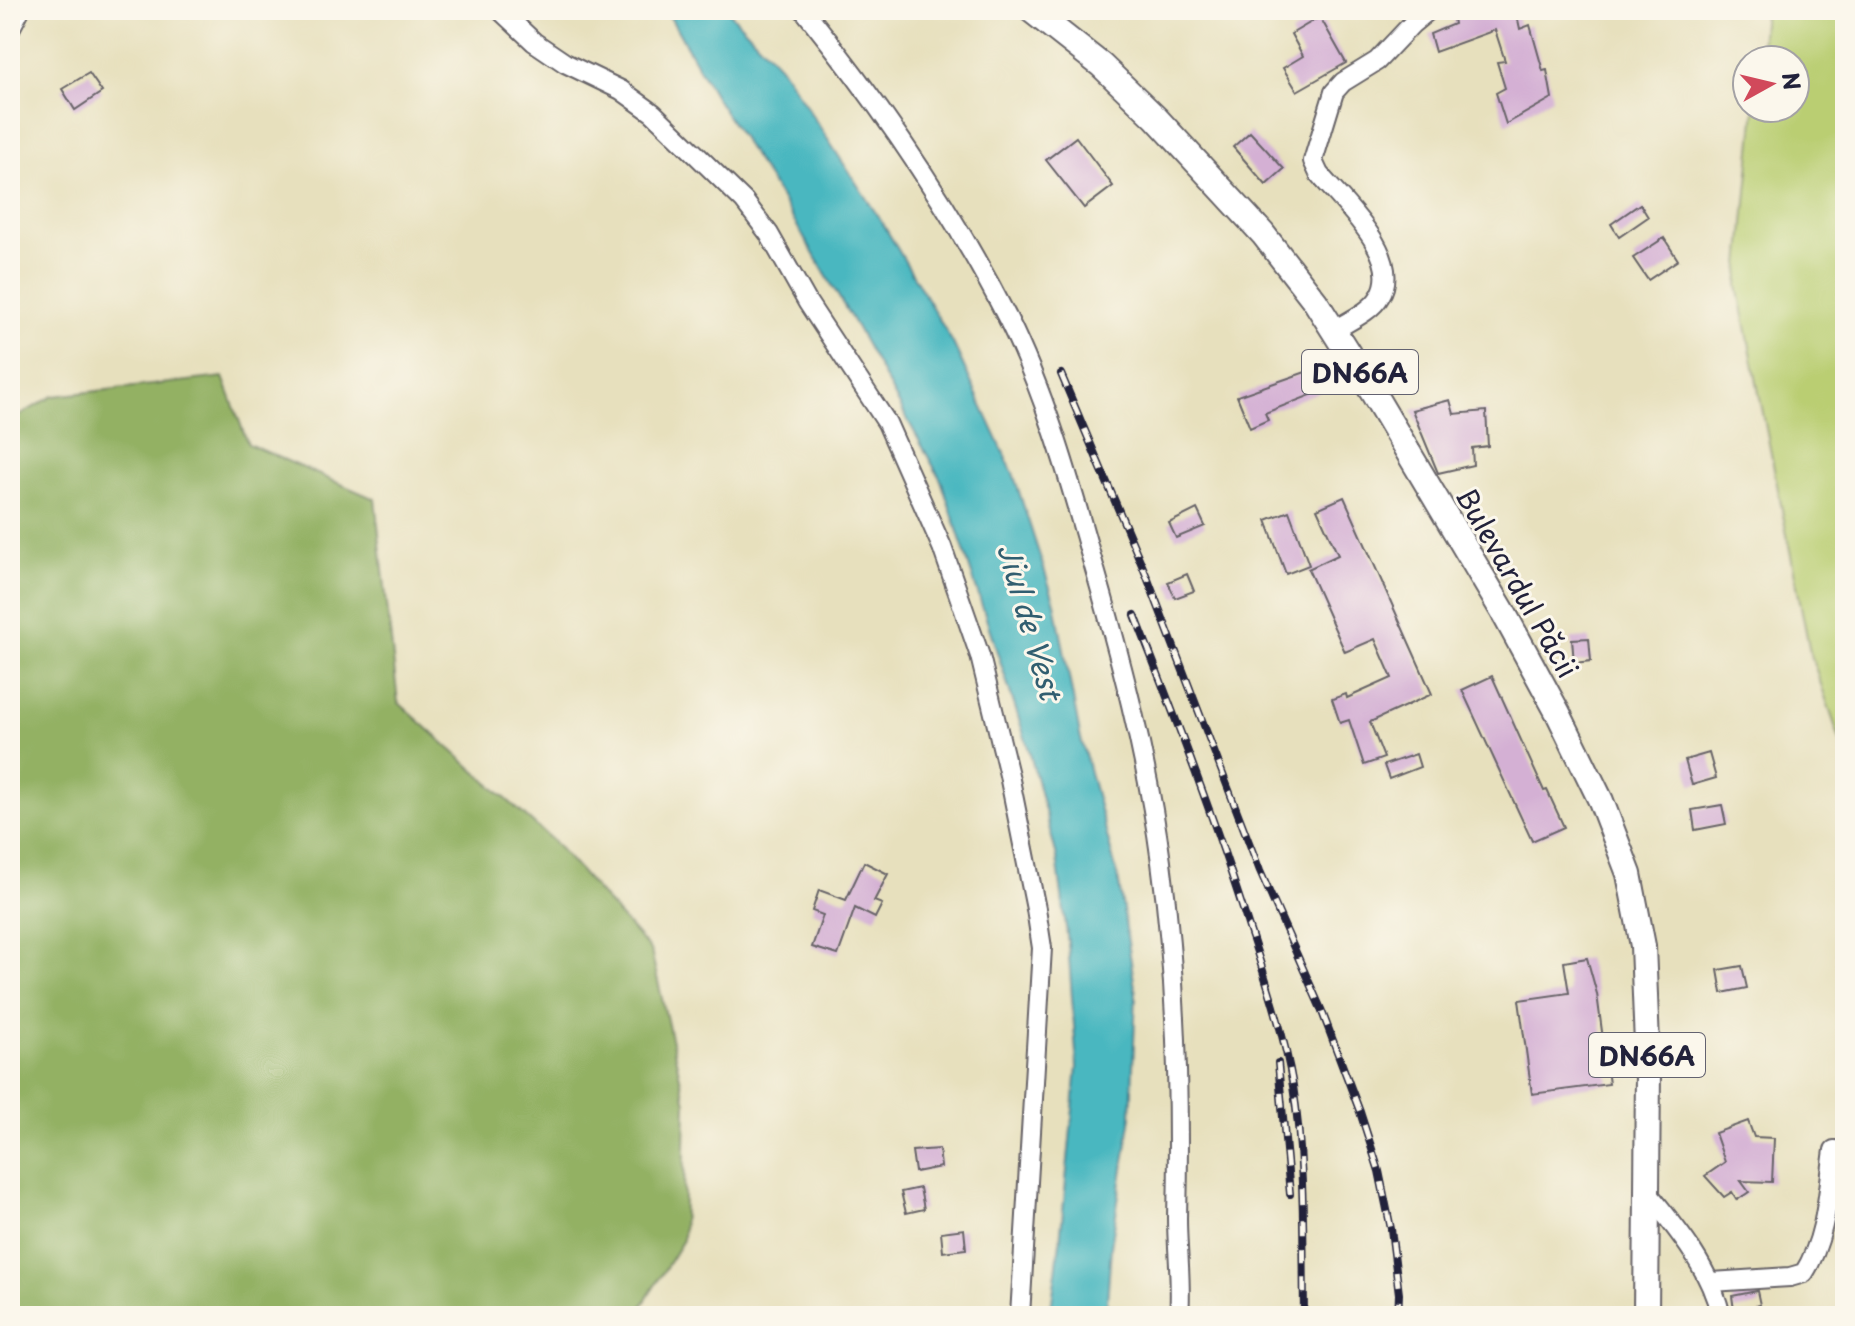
<svg xmlns="http://www.w3.org/2000/svg" width="1855" height="1326" font-family="'Playpen Sans',sans-serif">
<rect width="100%" height="100%" fill="#fbf7ec"/>
<filter id="ink" filterUnits="userSpaceOnUse"><feTurbulence type="fractalNoise" baseFrequency=".0125" numOctaves="2"/><feDisplacementMap in="SourceGraphic" scale="16" xChannelSelector="R" yChannelSelector="G"/><feConvolveMatrix kernelMatrix="1 2 1 2 8 2 1 2 1" color-interpolation-filters="sRGB"/></filter>
<filter id="wash" filterUnits="userSpaceOnUse"><feTurbulence type="fractalNoise" baseFrequency=".006" numOctaves="4" result="noise"/><feDisplacementMap in="SourceGraphic" scale="32" xChannelSelector="R" yChannelSelector="G"/><feGaussianBlur stdDeviation="1.8" result="paint"/><feColorMatrix in="noise" values="0 0 0 0 0 0 0 0 0 0 0 0 0 0 0 0 0 1.4 0 .05"/><feComposite in="paint" operator="in"/></filter>
<g filter="url(#wash)">
<rect width="100%" height="100%" fill="#e7e0bd"/>
<polygon fill="#bace72" stroke="#6e7856" stroke-width="2" points="1764,10 1845,10 1845,755 1810,652 1738,286 1755,108 1795,108 1795,60 1760,60"/>
<polygon fill="#93b164" stroke="#5a6a50" stroke-width="2" points="223,377 248,444 375,499 398,702 553,841 651,951 686,1103 683,1240 636,1316 10,1316 10,421 53,396"/>
<polygon fill="#48b7c0" stroke="#356c7e" stroke-width="2" points="666,10 727,10 780,66 883,224 953,343 1013,473 1055,603 1080,735 1118,877 1136,994 1131,1116 1111,1247 1106,1316 1050,1316 1060,1242 1077,1067 1068,943 1057,857 1029,750 941,480 857,328 779,195 717,100"/>
<g id="blocks">
<g fill="#d4b0d4">
<polygon points="1466,10 1516,10 1520,29 1530,25 1543,71 1547,70 1552,98 1506,124 1496,93 1505,88 1497,62 1505,61 1495,30 1435,52 1430,34 1454,24 1452,13"/>
<polygon points="1320,17 1346,63 1297,91 1283,68 1303,56 1291,34"/>
<polygon points="89,73 102,92 75,110 62,89"/>
<polygon points="1250,132 1284,169 1266,185 1233,147"/>
<polygon points="1076,137 1113,186 1084,208 1046,160"/>
<polygon points="1640,204 1648,217 1619,237 1611,224"/>
<polygon points="1664,238 1678,260 1648,280 1633,258"/>
<polygon points="1317,368 1324,390 1265,413 1268,420 1250,428 1237,396"/>
<polygon points="1450,400 1454,414 1486,411 1488,446 1472,448 1473,465 1438,473 1412,410"/>
<polygon points="1344,497 1432,694 1370,722 1384,758 1364,765 1349,720 1340,723 1332,699 1346,694 1347,698 1392,678 1375,639 1345,652 1308,569 1338,555 1317,509"/>
<polygon points="1197,509 1205,526 1176,538 1169,523"/>
<polygon points="1289,511 1309,565 1286,574 1266,520"/>
<polygon points="1187,574 1194,591 1175,598 1168,582"/>
<polygon points="1589,638 1591,661 1574,663 1572,639"/>
<polygon points="1492,676 1544,791 1547,790 1564,827 1532,841 1462,690"/>
<polygon points="1709,753 1716,778 1692,785 1685,760"/>
<polygon points="1416,754 1420,767 1389,779 1384,765"/>
<polygon points="1722,805 1726,824 1695,830 1692,810"/>
<polygon points="864,862 888,874 874,901 882,904 875,918 855,908 838,955 812,947 823,915 812,911 819,890 846,900"/>
<polygon points="1587,958 1597,994 1609,1084 1532,1094 1519,1000 1569,993 1564,962"/>
<polygon points="1742,966 1747,988 1722,993 1718,970"/>
<polygon points="1748,1121 1754,1137 1774,1138 1772,1182 1741,1181 1749,1192 1737,1200 1732,1192 1724,1197 1705,1176 1725,1162 1715,1133"/>
<polygon points="939,1149 941,1167 915,1172 912,1151"/>
<polygon points="920,1188 924,1209 906,1213 901,1192"/>
<polygon points="964,1229 966,1249 943,1252 941,1232"/>
<polygon points="1757,1291 1760,1305 1734,1310 1732,1296"/>
</g>
</g>
</g>
<g filter="url(#ink)">
<use href="#blocks" fill-opacity="0" stroke="#676468" stroke-width="2"/>
<g fill="none" stroke-linecap="round" stroke-linejoin="round">
<g stroke="#676468" stroke-width="22">
<g id="minor">
<polyline points="500,10 534,42 565,63 621,90 653,113 744,201 769,234 808,303 887,423 942,547 980,656 1009,775 1036,909 1042,948 1020,1316"/>
<path d="M804,10C881,106 952,209 1008,319C1044,392 1067,471 1089,549C1119,652 1147,756 1161,862C1177,980 1180,1099 1177,1218C1177,1251 1182,1283 1179,1316"/>
<polyline points="10,29 20,10"/>
<path d="M1334,330C1349,321 1372,311 1380,296C1404,257 1343,203 1319,174L1313,161L1334,92L1343,82L1377,61L1412,24L1429,10"/>
<path d="M1647,1192C1678,1230 1710,1268 1721,1316"/>
<path d="M1712,1282L1790,1277L1804,1273C1827,1237 1828,1191 1834,1150"/>
</g>
</g>
<g stroke="#676468" stroke-width="28">
<polyline id="major" points="1031,10 1101,65 1156,118 1263,234 1315,301 1373,393 1502,610 1558,713 1601,801 1629,874 1643,946 1648,1069 1646,1316"/>
</g>
<use href="#minor" stroke="#fff" stroke-width="18"/>
<use href="#major" stroke="#fff" stroke-width="24"/>
<g stroke="#22223b" stroke-width="8">
<g id="rail">
<polyline points="1061,374 1147,577 1260,871 1321,1009 1360,1112 1379,1171 1391,1229 1399,1294 1398,1316"/>
<path d="M1135,615C1176,719 1216,823 1249,928C1266,980 1284,1033 1293,1086C1305,1162 1303,1240 1304,1316"/>
<polyline points="1278,1063 1290,1194"/>
</g>
</g>
<use href="#rail" stroke="#fbf7ec" stroke-width="5" stroke-dasharray="15" stroke-linecap="butt"/>
</g>
</g>
<g text-anchor="middle" dominant-baseline="central" stroke-width="6" stroke-linejoin="round" paint-order="stroke">
<g fill="#fbf7ec" stroke="#636270" stroke-width="2">
<rect x="1302" y="350" width="116" height="44" rx="6"/>
<rect x="1589" y="1033" width="116" height="44" rx="6"/>
</g>
<g font-size="26" font-weight="bold" fill="#22223b">
<text x="1360" y="372">DN66A</text>
<text x="1647" y="1055">DN66A</text>
</g>
<g font-size="28" fill="#22223b" stroke="#fbf7ec">
<text transform="translate(1518 582) rotate(60)">Bulevardul Păcii</text>
</g>
<g font-size="30" font-style="italic" fill="#315e70" stroke="#fbf7ec">
<text transform="translate(1031 621) rotate(74)">Jiul de Vest</text>
</g>
</g>
<rect width="1855" height="1326" fill="none" stroke="#fbf7ec" stroke-width="40"/>
<g transform="translate(1771 84) rotate(82)"><circle r="38" fill="#fbf7ec" stroke="#a4a2a5" stroke-width="2"/>
<path d="M0-6L14 30L0 20L-14 30Z" fill="#d1495b"/>
<text y="-12" font-size="22" font-weight="bold" text-anchor="middle" fill="#22223b">N</text>
</g>
</svg>
